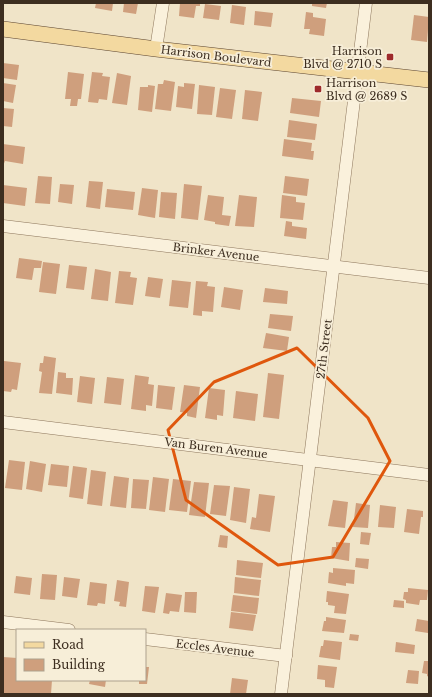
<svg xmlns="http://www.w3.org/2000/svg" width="432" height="697" font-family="'Libre Baskerville',serif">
<rect width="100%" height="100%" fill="#f0e4c8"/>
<g fill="#cf9f7d">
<polygon points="96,3 113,3 112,11 95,8"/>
<polygon points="124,3 138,3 136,14 123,12"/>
<polygon points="180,3 200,3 200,6 196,6 194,18 179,16"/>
<polygon points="312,3 327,3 326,8 312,6"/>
<polygon points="205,4 221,6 219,20 203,18"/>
<polygon points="232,5 246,7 244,25 230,23"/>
<polygon points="255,11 273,13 271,27 254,25"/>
<polygon points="306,12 313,13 313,17 326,19 324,36 309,34 310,29 304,29"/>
<polygon points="414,15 429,17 427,42 411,40"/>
<polygon points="3,63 19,65 17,80 3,78"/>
<polygon points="68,72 84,74 81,99 78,99 77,106 70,106 71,99 65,99"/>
<polygon points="92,72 103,73 102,76 110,77 107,100 99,99 98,103 88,102"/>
<polygon points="117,73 131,76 127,105 112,103"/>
<polygon points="164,80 175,82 171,111 155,109 158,84 163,84"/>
<polygon points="3,83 16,85 13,103 3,101"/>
<polygon points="184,83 195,84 192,109 176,107 178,86 184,87"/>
<polygon points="148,85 155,86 152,112 138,110 140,87 148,87"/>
<polygon points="199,85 215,87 212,115 197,114"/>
<polygon points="220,88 236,90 232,119 216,117"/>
<polygon points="245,90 262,92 258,121 242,119"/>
<polygon points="292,98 321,101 319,117 290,113"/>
<polygon points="3,108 14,109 12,127 3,126"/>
<polygon points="289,120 317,124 315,140 287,137"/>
<polygon points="284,139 312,143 311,151 314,151 313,160 282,156"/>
<polygon points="3,144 25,147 23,164 5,161 3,166"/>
<polygon points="38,176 52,177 50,204 35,203"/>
<polygon points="285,176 309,179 307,196 283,193"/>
<polygon points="89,181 103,182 100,209 86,207"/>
<polygon points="60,184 74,185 72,204 58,202"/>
<polygon points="184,184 202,186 198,220 181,218"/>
<polygon points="3,185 27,188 25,206 3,203"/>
<polygon points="142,188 158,190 155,218 138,215"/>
<polygon points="107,189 135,192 133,210 105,207"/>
<polygon points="161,192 177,193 175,219 159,217"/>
<polygon points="208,195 224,197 222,215 231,216 229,226 215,224 215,222 204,220"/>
<polygon points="239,195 257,197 254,227 235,226"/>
<polygon points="282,195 296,197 296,202 305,203 303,220 280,218"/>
<polygon points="286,221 292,222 292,226 307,228 306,239 284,236"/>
<polygon points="19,258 42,261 41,268 34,268 32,280 16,278"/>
<polygon points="43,262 60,264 56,294 39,292"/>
<polygon points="69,265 87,267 84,290 66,288"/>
<polygon points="95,269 111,272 108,301 91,299"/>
<polygon points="119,271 131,272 130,277 137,278 133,305 115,303"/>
<polygon points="148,277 163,279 160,298 145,296"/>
<polygon points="172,280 191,282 188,308 169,306"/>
<polygon points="196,281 208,282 207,286 215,287 213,312 202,311 202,316 193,315"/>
<polygon points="224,287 243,290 240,310 221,307"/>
<polygon points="265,288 288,291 287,304 263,302"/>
<polygon points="270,314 293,316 291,331 268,328"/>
<polygon points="266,333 289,337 287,351 263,348"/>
<polygon points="44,356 56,358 52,394 39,393 42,372 39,371 40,363 43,363"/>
<polygon points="4,361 21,363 17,390 12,389 11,392 3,391"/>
<polygon points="58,372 66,373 66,378 73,378 72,395 56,393"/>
<polygon points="268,373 284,375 279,419 263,417"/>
<polygon points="135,375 149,377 148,384 154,385 152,406 146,405 146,411 131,409"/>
<polygon points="80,376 95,378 92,404 77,402"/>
<polygon points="107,377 124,379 121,405 104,403"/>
<polygon points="158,385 175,387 172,410 156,408"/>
<polygon points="184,385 200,387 196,418 187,416 187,413 180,412"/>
<polygon points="209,388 225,390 223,416 217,415 217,420 205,418"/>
<polygon points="236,391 258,394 255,421 233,418"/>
<polygon points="9,460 25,462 22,490 5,488"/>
<polygon points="30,461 46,464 42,492 26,489"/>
<polygon points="51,464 69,466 67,487 48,485"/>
<polygon points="73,466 87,468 83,499 69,497"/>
<polygon points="91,470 106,472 102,506 87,504"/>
<polygon points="114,476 129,478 126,508 110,506"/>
<polygon points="153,477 169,479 165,512 149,510"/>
<polygon points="133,479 149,480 146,509 131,508"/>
<polygon points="173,479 191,481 187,512 169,510"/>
<polygon points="194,482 209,483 205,517 189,515"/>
<polygon points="214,485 230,486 226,516 210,514"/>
<polygon points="234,487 250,489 246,523 230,520"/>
<polygon points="259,494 275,496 270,532 250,529 252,517 256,518"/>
<polygon points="333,500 348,502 345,528 328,526"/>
<polygon points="356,503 370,505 368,528 353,527"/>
<polygon points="380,505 396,507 394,528 378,527"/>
<polygon points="407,509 423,511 423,517 421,517 419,534 404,532"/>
<polygon points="361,532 371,533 369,545 360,544"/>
<polygon points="220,535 228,536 227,548 218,547"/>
<polygon points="336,542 350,543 349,561 331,558 332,547 336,547"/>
<polygon points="356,558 369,559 368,569 355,567"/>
<polygon points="237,560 263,563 261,578 236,575"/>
<polygon points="333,568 355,570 354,584 346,583 346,586 328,583 329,572 333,573"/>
<polygon points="42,574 57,575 55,600 40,599"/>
<polygon points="16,576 32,578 30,595 14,593"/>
<polygon points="64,577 80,579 77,598 62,596"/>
<polygon points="235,577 261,580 259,596 234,593"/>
<polygon points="117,580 129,582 126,607 119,606 120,602 114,601"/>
<polygon points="90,582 107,584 105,604 98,603 97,606 87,605"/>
<polygon points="145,586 159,587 155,613 142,611"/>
<polygon points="408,588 428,590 427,600 420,600 419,605 406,603 406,600 403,599 404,592 408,592"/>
<polygon points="327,591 349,594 346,614 334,613 335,606 328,605 328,602 326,602"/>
<polygon points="185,592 197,592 196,613 184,612"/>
<polygon points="166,593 182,595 179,612 170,611 169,614 163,613"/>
<polygon points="233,595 259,598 257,614 231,611"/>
<polygon points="394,600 404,601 404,608 393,607"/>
<polygon points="231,612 256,615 253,631 229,628"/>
<polygon points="326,617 346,620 344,633 322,631 324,621 326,621"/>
<polygon points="417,619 429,621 428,633 415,631"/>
<polygon points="350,634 359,635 358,641 349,640"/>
<polygon points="324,640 342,642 340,660 319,657 321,646 323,646"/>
<polygon points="396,642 415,645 414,654 395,652"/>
<polygon points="3,657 17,658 17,680 52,680 51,694 3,694"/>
<polygon points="424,661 429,661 429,677 427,676 427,674 422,673"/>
<polygon points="318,665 337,667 334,688 325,687 325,680 317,679"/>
<polygon points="145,667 149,667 147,684 139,684 139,680 145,680"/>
<polygon points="408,670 419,671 418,684 406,683"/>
<polygon points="232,678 248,680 246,694 230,694"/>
<polygon points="90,680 106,680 105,687 89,684"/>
</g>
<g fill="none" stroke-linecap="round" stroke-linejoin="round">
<g stroke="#8d765c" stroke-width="13">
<g id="minor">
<polyline points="156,49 163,3"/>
<polyline points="3,226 429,278"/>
<polyline points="3,422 429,475"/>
<polyline points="3,622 69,630"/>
<polyline points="145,639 286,656"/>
<polyline points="281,694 366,3"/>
</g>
</g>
<g stroke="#5b4430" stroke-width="16">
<polyline id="major" points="3,29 156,49 429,80"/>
</g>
<use href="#minor" stroke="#faf1dc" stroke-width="12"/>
<use href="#major" stroke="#f3d9a0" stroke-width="15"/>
</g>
<path fill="none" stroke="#df570d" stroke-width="3" stroke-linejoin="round" d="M297,348L368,418L390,461L333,557L278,565L186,500L168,430L214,382Z"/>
<g fill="#9e2a2b" stroke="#f7eed8" stroke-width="1.5">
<rect x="386" y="53" width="8" height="8" rx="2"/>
<rect x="314" y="85" width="8" height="8" rx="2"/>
</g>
<g text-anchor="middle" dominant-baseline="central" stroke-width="3.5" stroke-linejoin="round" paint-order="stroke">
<g font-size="11" fill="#3d2e20" stroke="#f7eed8" text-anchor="end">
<text x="382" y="51">Harrison<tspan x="382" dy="13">Blvd @ 2710 S</tspan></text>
<text x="326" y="83" text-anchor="start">Harrison<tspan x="326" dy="13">Blvd @ 2689 S</tspan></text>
</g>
<g font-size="11" fill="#3d2e20" stroke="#f7eed8">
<text transform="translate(216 56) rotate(7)">Harrison Boulevard</text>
<text transform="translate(216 252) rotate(7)">Brinker Avenue</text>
<text transform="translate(324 349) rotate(-83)">27th Street</text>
<text transform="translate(216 448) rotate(7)">Van Buren Avenue</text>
<text transform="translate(215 648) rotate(7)">Eccles Avenue</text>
</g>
</g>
<rect width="432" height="697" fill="none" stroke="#3d2e20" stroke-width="8"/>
<rect x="16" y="629" width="130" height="52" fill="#f7eed8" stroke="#ada18e"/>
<rect x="24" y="642" width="20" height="6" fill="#f3d9a0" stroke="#ada18e"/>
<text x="52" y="649" font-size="12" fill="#3d2e20">Road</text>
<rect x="24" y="659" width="20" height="12" fill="#cf9f7d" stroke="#ada18e"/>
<text x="52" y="669" font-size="12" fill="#3d2e20">Building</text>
</svg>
